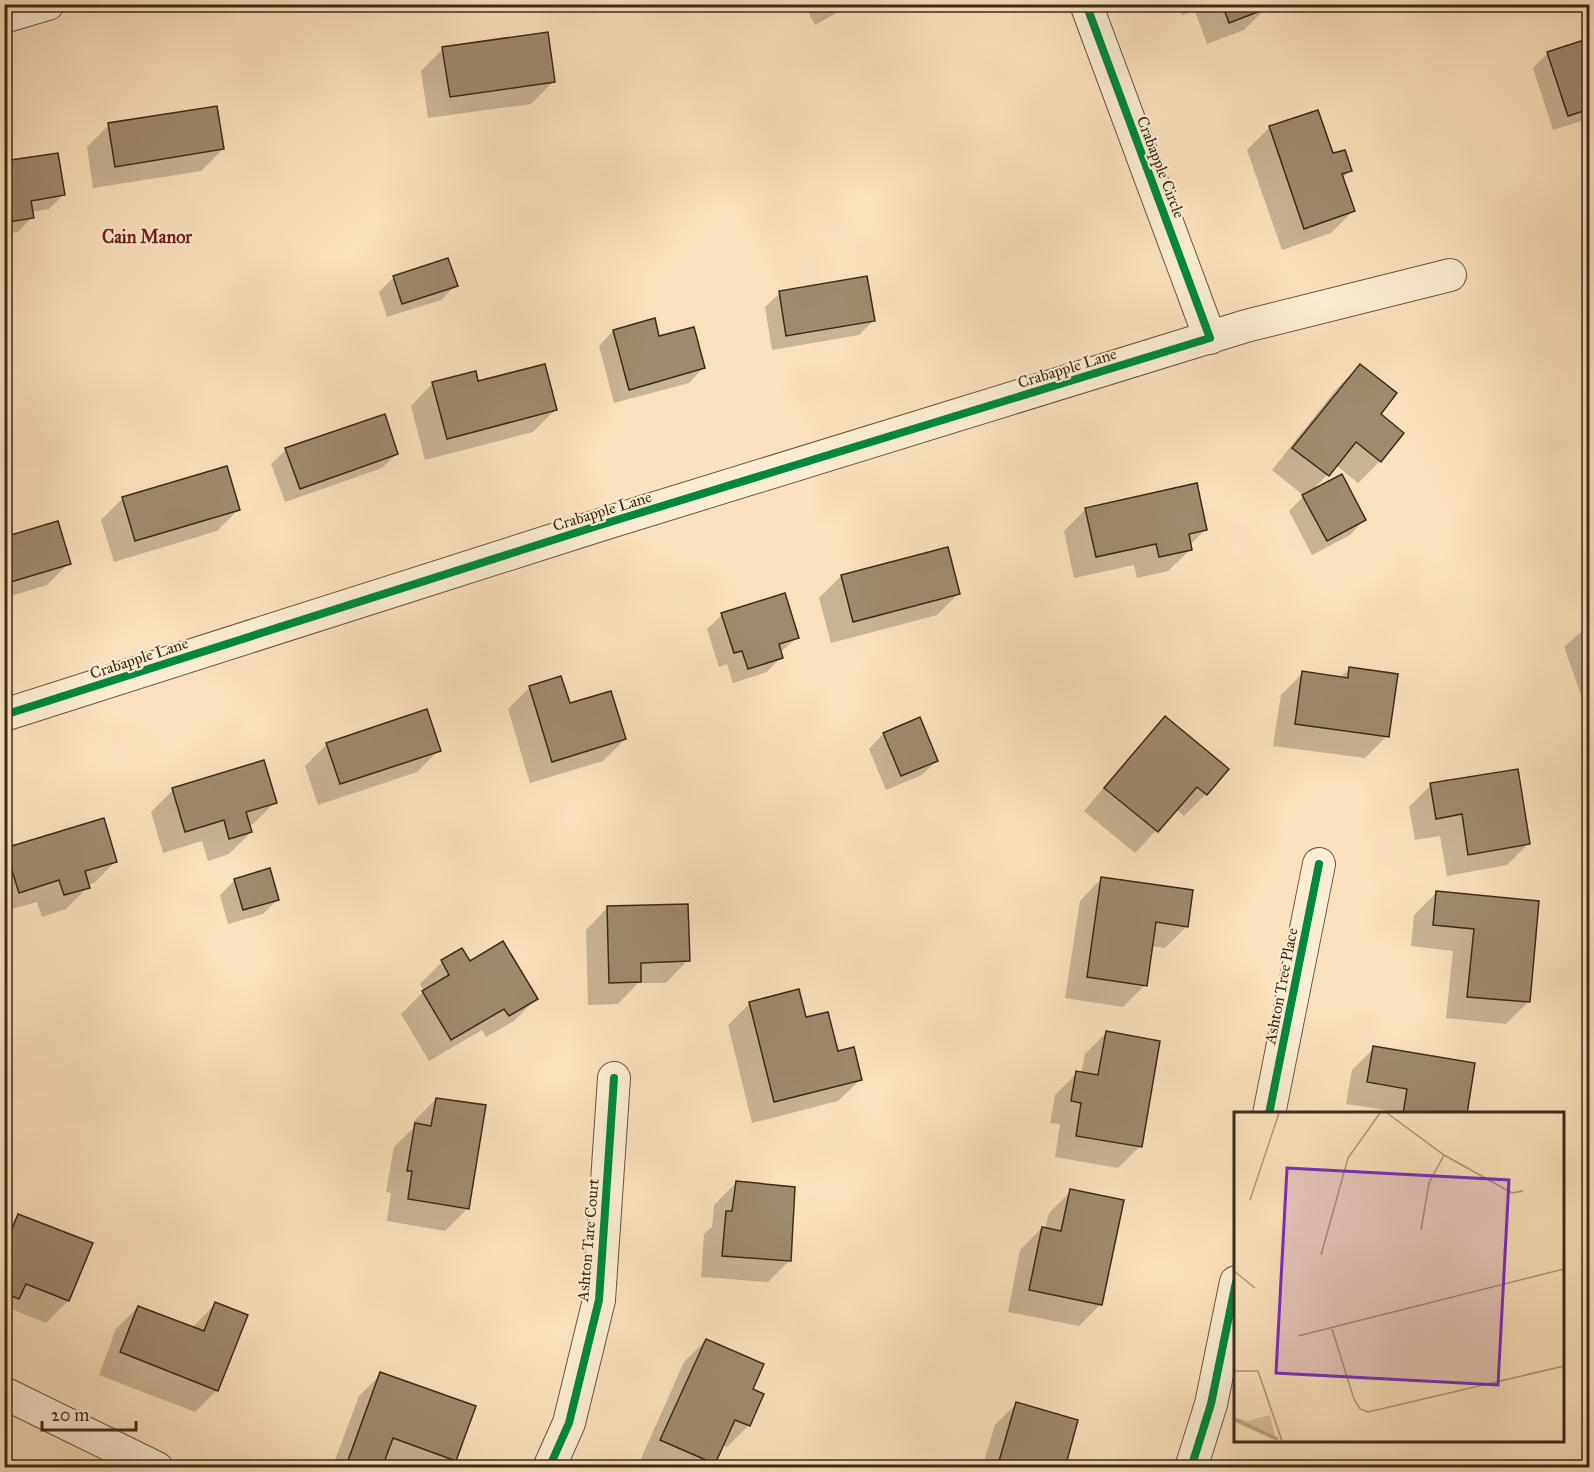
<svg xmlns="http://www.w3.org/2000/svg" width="1594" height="1472" font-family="'IM FELL Great Primer',serif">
<rect width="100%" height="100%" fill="#f9e1bb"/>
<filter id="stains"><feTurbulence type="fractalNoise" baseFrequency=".00333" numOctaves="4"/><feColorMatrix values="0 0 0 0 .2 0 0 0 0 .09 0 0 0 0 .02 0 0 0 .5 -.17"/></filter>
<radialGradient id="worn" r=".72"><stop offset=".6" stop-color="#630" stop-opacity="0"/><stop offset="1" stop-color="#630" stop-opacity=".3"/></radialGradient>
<g fill="#0003">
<polygon points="804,4 853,4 815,25"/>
<polygon points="1178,4 1265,4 1266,8 1244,30 1207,44 1195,11 1182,15"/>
<polygon points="1590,41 1590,118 1553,130 1533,68 1548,53"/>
<polygon points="443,49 553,82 531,104 428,118 421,71"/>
<polygon points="1317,112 1332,155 1350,170 1342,179 1353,211 1331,233 1282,250 1247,150 1269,128"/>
<polygon points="109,125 223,149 201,171 93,188 87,147"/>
<polygon points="4,163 63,195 49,209 32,212 32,217 18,232 4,234"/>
<polygon points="447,260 456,285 441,300 387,317 379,292 393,278"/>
<polygon points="780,293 873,321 859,335 772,350 765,307"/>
<polygon points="613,331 658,338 703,368 689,383 614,403 599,346"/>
<polygon points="1360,366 1379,414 1380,461 1358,483 1336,465 1312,491 1364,520 1350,535 1312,555 1289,511 1304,496 1272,470 1338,387"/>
<polygon points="433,383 477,383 555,410 533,432 425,460 411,406"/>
<polygon points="286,450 397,453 382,468 285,502 271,464"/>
<polygon points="123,498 239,509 217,531 114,562 101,520"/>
<polygon points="1086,509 1206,529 1190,545 1191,549 1168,571 1137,578 1134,565 1074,578 1064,531"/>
<polygon points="4,539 69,563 47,585 4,598"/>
<polygon points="841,576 959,593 937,615 831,643 819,598"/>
<polygon points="722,615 797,637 780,653 781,657 767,672 733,683 727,664 719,667 707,629"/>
<polygon points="1590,624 1590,717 1589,717 1564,647"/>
<polygon points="1350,668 1387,736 1365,758 1273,746 1281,695 1303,673 1340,678"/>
<polygon points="530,687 569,705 625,739 603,761 530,783 508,709"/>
<polygon points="1166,718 1206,794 1184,816 1176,809 1135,853 1084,811 1144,740"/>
<polygon points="919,719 937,760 922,775 886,790 869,749 883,734"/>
<polygon points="327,744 439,750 417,772 318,805 305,766"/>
<polygon points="1431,785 1529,843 1507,865 1447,876 1440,836 1415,840 1409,807"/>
<polygon points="173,790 275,802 253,824 249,826 251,832 229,854 208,861 202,841 163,853 151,812"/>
<polygon points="6,849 116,861 94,883 87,885 88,887 66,909 42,917 37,902 4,911 4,851"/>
<polygon points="1102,878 1187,926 1165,948 1151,946 1145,985 1123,1007 1065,998 1080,901"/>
<polygon points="235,880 277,900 263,914 228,924 220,895"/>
<polygon points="1436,893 1538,902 1528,1002 1506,1024 1446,1018 1453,951 1411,946 1414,915"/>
<polygon points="608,907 688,960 666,983 638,983 618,1004 588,1005 586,930"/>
<polygon points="462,950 469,963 536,999 514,1021 486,1037 482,1030 429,1061 401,1014 424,991 420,984 442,962"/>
<polygon points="750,1003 805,1019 861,1079 838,1101 752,1123 728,1025"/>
<polygon points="1107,1032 1140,1146 1118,1168 1055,1157 1060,1124 1050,1123 1055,1095 1077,1073 1081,1074 1085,1054"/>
<polygon points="1374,1048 1465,1114 1385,1114 1386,1110 1346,1104 1352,1070"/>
<polygon points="436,1099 467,1209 445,1231 387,1221 391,1193 386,1192 394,1147 413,1128 414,1121"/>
<polygon points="736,1183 790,1260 768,1282 701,1277 704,1234 712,1227 714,1205"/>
<polygon points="1071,1191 1101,1304 1079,1326 1008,1312 1020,1250 1042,1228 1045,1229 1049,1213"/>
<polygon points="19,1215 91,1244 68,1301 46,1323 9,1308 4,1312 4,1230"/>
<polygon points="216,1303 217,1390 195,1412 99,1375 116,1329 138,1307 192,1328"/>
<polygon points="706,1340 751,1390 749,1425 727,1447 722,1445 714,1463 710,1468 651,1468 639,1463 684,1362"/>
<polygon points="381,1374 454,1460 447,1468 394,1468 382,1463 380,1468 332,1468 359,1396"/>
<polygon points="1017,1403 1063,1468 982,1468 995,1425"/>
</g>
<g fill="#9e8a6e" stroke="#3b2b1a" stroke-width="1.5">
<polygon points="826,4 844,4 830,12"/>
<polygon points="1222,4 1267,4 1268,8 1229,23"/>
<polygon points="548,32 555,82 450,97 442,47"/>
<polygon points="1590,38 1590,109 1568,116 1547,52"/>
<polygon points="217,106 224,149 115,167 108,123"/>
<polygon points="1318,110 1333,153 1345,150 1352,171 1342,174 1355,211 1304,229 1269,126"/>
<polygon points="58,153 65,195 31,201 34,218 9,222 7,208 4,208 4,161"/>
<polygon points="448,258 458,286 402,304 393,276"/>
<polygon points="867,276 875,321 786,336 779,291"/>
<polygon points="655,318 659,336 694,327 705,368 629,390 613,330"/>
<polygon points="545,364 557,410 447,439 432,382 476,371 478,381"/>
<polygon points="1360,364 1397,393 1381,414 1404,433 1381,462 1356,442 1329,476 1292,448"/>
<polygon points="385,414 398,454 300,489 285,448"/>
<polygon points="227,466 240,510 135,541 122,497"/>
<polygon points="1342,474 1366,520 1327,541 1302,495"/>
<polygon points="1197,483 1207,530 1189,534 1192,550 1159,557 1156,544 1096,557 1085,508"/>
<polygon points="58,521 71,564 4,584 4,537"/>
<polygon points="948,547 960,594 853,622 841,575"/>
<polygon points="785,593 799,638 779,644 783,658 748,669 742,651 734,653 721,613"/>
<polygon points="1349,667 1398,674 1389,737 1295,724 1302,671 1348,678"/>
<polygon points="561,676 570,703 611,691 626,739 552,762 529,686"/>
<polygon points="427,709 441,751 340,784 326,743"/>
<polygon points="1165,716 1229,769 1207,795 1197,787 1158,832 1104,788"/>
<polygon points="920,717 938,761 901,776 883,733"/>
<polygon points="264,760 277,803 246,812 252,832 229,839 224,820 185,832 172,788"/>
<polygon points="1518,769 1530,844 1468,855 1462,814 1436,819 1430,783"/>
<polygon points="104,818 117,862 85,871 90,888 64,895 59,880 19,893 5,848"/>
<polygon points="270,868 279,900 243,910 234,879"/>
<polygon points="1101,877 1193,890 1188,927 1156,922 1147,986 1087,977"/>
<polygon points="1436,891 1539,901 1530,1002 1467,997 1474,929 1433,925"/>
<polygon points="688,904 690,961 641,963 641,982 609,983 607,906"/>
<polygon points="503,941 538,999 509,1016 504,1009 451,1040 422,991 449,975 441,960 462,948 470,961"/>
<polygon points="799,989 806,1017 828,1012 838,1051 854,1047 862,1080 774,1102 749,1002"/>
<polygon points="1106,1031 1160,1041 1142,1147 1076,1136 1081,1103 1071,1101 1076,1071 1098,1075"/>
<polygon points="1373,1046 1475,1063 1467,1114 1403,1114 1407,1089 1367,1082"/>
<polygon points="436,1098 486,1105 469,1209 408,1199 412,1171 407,1171 415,1123 431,1126"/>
<polygon points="736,1181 795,1187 791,1261 722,1256 726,1211 732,1211"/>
<polygon points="1070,1189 1124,1200 1102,1305 1029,1290 1042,1227 1061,1231"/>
<polygon points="18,1214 93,1243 69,1301 26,1284 19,1299 4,1293 4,1249"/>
<polygon points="215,1302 248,1315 218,1391 120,1352 138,1306 204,1331"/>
<polygon points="706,1339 764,1364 753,1389 764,1394 750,1426 735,1420 715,1464 660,1440"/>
<polygon points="380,1372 476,1406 456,1461 393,1438 382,1468 346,1466"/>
<polygon points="1016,1402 1078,1420 1065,1468 997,1468"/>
</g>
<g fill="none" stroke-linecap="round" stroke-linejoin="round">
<g stroke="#6a5842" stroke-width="34">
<g id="minor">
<polyline points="1086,4 1210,338"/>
<polyline points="4,17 48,4"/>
<polyline points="4,715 597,526 1246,326 1450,275"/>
<polyline points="1269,1114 1319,864"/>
<polyline points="4,1393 157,1468"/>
<polyline points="549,1468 569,1423 599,1300 614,1078"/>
<polyline points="1191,1468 1211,1404 1236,1282"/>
</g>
</g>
<use href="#minor" stroke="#fbecd3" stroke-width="32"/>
<g stroke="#fbecd3" stroke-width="11">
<g id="cycleway">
<polyline points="4,715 597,526 1210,338 1086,4"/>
<polyline points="1269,1114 1319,864"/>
<polyline points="549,1468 569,1423 599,1300 614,1078"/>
<polyline points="1191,1468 1211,1404 1236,1282"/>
</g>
</g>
<use href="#cycleway" stroke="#00873e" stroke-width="8"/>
</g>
<g text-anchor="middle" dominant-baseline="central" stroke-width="4.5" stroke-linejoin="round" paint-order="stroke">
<g font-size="16" fill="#3b2b1a" stroke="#fbecd3">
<text transform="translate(1161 167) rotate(69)">Crabapple Circle</text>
<text transform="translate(1067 368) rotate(-17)">Crabapple Lane</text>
<text transform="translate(602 511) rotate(-17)">Crabapple Lane</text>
<text transform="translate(139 658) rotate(-18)">Crabapple Lane</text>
<text transform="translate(1281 986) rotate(-79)">Ashton Tree Place</text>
<text transform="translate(588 1240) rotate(-85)">Ashton Tare Court</text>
</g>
<g font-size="18" font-weight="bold" fill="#7a1f14" stroke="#fbecd3">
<text x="147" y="237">Cain Manor</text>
</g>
</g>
<g transform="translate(1234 1112)">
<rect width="330" height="330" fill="#f9e1bb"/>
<path d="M36,303L42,329L0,310V305L14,309Z" fill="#d9c2a0"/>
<path fill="none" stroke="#b8a384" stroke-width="3" d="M0,307L44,327"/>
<path fill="none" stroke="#ad987b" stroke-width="1.5" d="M153,1L210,43L278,81L289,79M16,88L45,1M187,118L195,71L210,43M87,143L114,46L146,1M0,159L21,176M98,217L120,287L126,297L134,300L330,254M64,224L330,157M0,259H24L48,329"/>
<path fill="#7b2cbf" fill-opacity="0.15" stroke="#7b2cbf" stroke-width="3" d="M53,56L275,68L264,273L42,261Z"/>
<rect width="330" height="330" fill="none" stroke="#3b2b1a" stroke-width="3"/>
</g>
<rect width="1594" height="1472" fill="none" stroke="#f9e1bb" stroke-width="24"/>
<rect x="6" y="6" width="1582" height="1460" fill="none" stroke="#3b2b1a" stroke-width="3"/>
<rect x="12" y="12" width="1570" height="1448" fill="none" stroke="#3b2b1a" stroke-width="1.5"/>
<path d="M42 1421v9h94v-9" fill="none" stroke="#3b2b1a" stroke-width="3"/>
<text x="51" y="1421" font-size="18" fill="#3b2b1a" stroke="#fbecd3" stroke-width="4.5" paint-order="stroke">20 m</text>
<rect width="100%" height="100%" filter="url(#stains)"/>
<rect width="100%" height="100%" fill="url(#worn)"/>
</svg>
